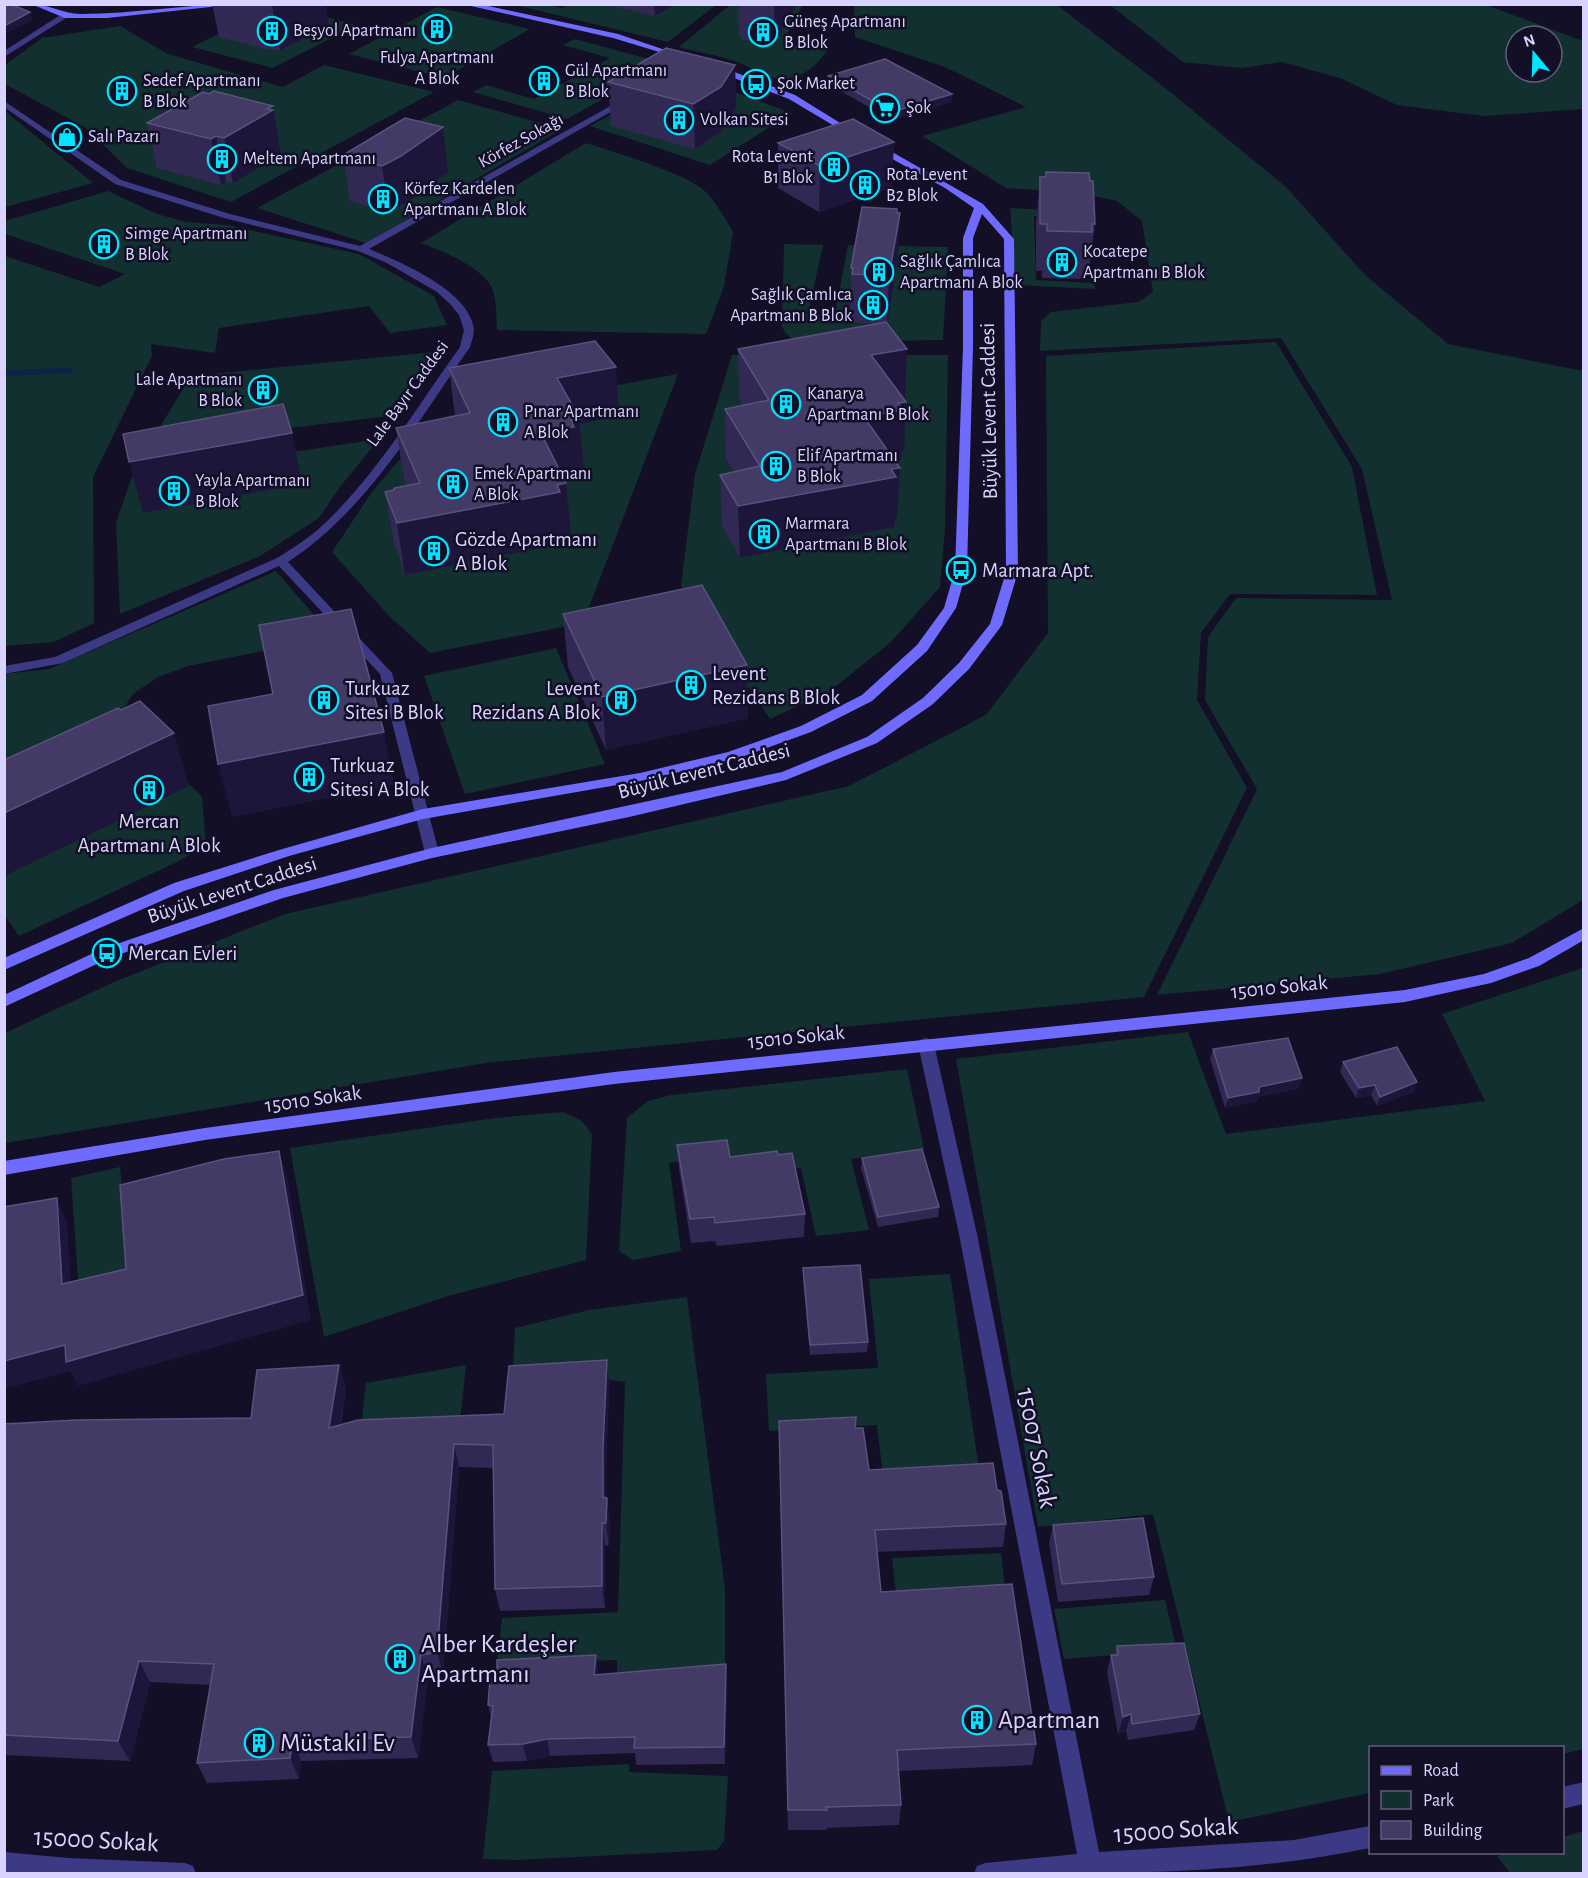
<svg xmlns="http://www.w3.org/2000/svg" width="1588" height="1878" font-family="'Alegreya Sans',sans-serif">
<rect width="100%" height="100%" fill="#130f26"/>
<g fill="#12302f" fill-rule="evenodd">
<polygon points="570,4 716,5 668,42 515,5 548,5 562,8"/>
<path d="M803,4L783,43L829,48C812,73 793,85 762,75C756,74 752,68 746,66C726,56 700,53 679,47L730,5Z"/>
<polygon points="278,5 357,25 273,68 192,47"/>
<polygon points="854,5 1057,5 1164,87 1286,187 1365,275 1448,344 1583,371 1583,900 1512,943 1380,974 1157,995 1257,789 1205,700 1208,637 1236,598 1392,600 1362,469 1281,338 1040,351 1041,321 1051,312 1138,302 1153,292 1142,221 1117,201 1078,193 1006,188 922,136 1026,107 945,67 855,37"/>
<path d="M1110,5H1486L1583,41V109L1484,116L1397,105L1340,78L1282,62L1242,68L1183,62ZM1516,36H1552V72H1516Z"/>
<polygon points="437,7 530,29 444,78 349,54"/>
<polygon points="120,26 168,54 283,87 324,65 434,92 231,202 127,168 86,128 5,84 5,65 42,38"/>
<polygon points="575,39 667,64 567,119 473,92 486,85 534,99 610,58 563,45"/>
<polygon points="702,80 792,113 710,165 590,126 675,81"/>
<polygon points="458,100 562,129 366,243 257,208"/>
<polygon points="5,111 93,183 5,207"/>
<path d="M586,143C613,152 690,174 707,193C717,204 725,219 733,232L724,286L706,334L497,330C496,317 497,301 492,288C482,267 442,251 421,243Z"/>
<polygon points="108,191 157,214 186,222 227,225 359,254 434,296 447,325 390,333 369,306 219,328 215,353 151,344 152,356 93,477 94,623 54,642 5,646 5,256 99,287 125,274 5,234 5,221"/>
<polygon points="1010,208 1065,211 1086,217 1034,216 1036,280 1094,283 1095,289 1016,285"/>
<path d="M784,244L823,245L808,314L835,315L848,245L948,247L943,340L810,342C797,340 786,339 782,326Z"/>
<polygon points="1276,342 1352,467 1377,595 1230,594 1201,633 1197,700 1247,788 1144,997 486,1063 5,1143 5,1033 114,982 285,914 849,786 986,715 1048,633 1046,356"/>
<polygon points="434,352 389,416 149,445 191,376"/>
<polygon points="732,355 948,355 945,528 940,587 891,642 830,691 770,719 681,586 695,474"/>
<polygon points="678,374 583,623 430,653 388,615 332,552 372,492 417,439 447,416"/>
<polygon points="379,439 340,487 319,518 260,556 120,614 116,523 132,476"/>
<polygon points="276,571 333,637 188,666 158,677 133,694 119,716 5,769 4,674 49,669"/>
<polygon points="556,648 605,764 465,794 424,676"/>
<polygon points="155,750 202,797 206,845 177,862 19,936 5,916 5,817"/>
<polygon points="1583,968 1583,1749 1563,1754 1562,1748 1370,1748 1370,1793 1229,1822 1153,1514 1038,1527 956,1059 1188,1032 1226,1134 1485,1101 1442,1014"/>
<polygon points="907,1069 924,1149 851,1159 869,1230 816,1236 801,1168 738,1173 737,1156 669,1163 681,1251 633,1260 619,1251 627,1118 648,1101 671,1095"/>
<polygon points="563,1112 582,1121 592,1134 586,1260 448,1296 324,1337 290,1148 495,1118"/>
<polygon points="120,1167 131,1281 79,1294 71,1178"/>
<polygon points="950,1274 979,1469 883,1476 877,1425 769,1431 766,1374 878,1368 869,1279"/>
<polygon points="687,1297 725,1589 725,1668 617,1673 617,1660 497,1664 502,1618 618,1612 625,1382 610,1380 512,1385 515,1328 589,1310"/>
<polygon points="466,1365 459,1429 360,1434 366,1383"/>
<polygon points="1001,1553 1006,1597 897,1602 892,1558"/>
<polygon points="1165,1600 1177,1650 1064,1659 1054,1609"/>
<polygon points="629,1764 629,1772 728,1776 724,1841 717,1850 516,1860 483,1859 492,1771"/>
<polygon points="1583,1831 1583,1873 1510,1873 1497,1856 1511,1853 1562,1852 1563,1837"/>
</g>
<g fill="none" stroke-linecap="round" stroke-linejoin="round">
<polygon fill="#0c2248" fill-rule="evenodd" points="69,368 72,369 72,373 4,376 4,370"/>
<g fill="#3d3a85" fill-rule="evenodd">
<polygon points="62,14 69,16 4,57 4,51"/>
<path d="M623,99L630,101L369,249C400,262 469,290 474,329C474,334 472,341 470,347C417,423 367,510 288,562L392,673L439,853L437,856H427L425,853L380,674L279,566L63,663L4,674V666L55,657L277,558C293,548 311,537 325,523C376,475 419,404 460,347L464,330L459,315L450,304L437,292L387,263L358,251L224,218L115,184L4,107V101L121,180L230,214L360,246Z"/>
<path d="M926,1038L932,1040L934,1044L977,1234L1099,1852L1294,1840L1370,1826V1848C1241,1875 1106,1874 974,1874L977,1866L985,1863L1077,1854L959,1234L918,1044L920,1040Z"/>
<polygon points="1584,1782 1584,1804 1562,1809 1562,1787"/>
<polygon points="4,1852 68,1858 185,1863 193,1866 196,1874 4,1874"/>
</g>
<g fill="#6f6bff" fill-rule="evenodd">
<path d="M31,4C49,4 63,14 81,14C134,14 186,4 239,4L107,18H65Z"/>
<polygon points="462,4 479,4 618,34 683,56 679,58 613,38"/>
<polygon points="716,65 795,95 858,134 851,136 789,99 713,70 713,66"/>
<polygon points="874,145 880,145 983,204 1014,239 1018,572 1002,625 969,669 933,704 877,743 786,780 629,817 432,858 283,898 112,957 4,1007 4,995 102,949 274,890 432,848 782,772 867,737 923,698 959,663 990,624 1006,572 1004,239 982,214 973,238 973,347 967,570 956,608 927,651 872,701 811,732 736,759 640,781 423,819 289,856 184,891 4,970 4,958 174,883 279,850 423,809 640,773 728,752 801,726 862,695 917,645 944,608 955,570 963,347 963,238 974,208 945,188 874,149"/>
<polygon points="1584,928 1584,940 1539,966 1491,983 1405,1002 614,1084 205,1140 4,1175 4,1161 205,1128 614,1072 1405,990 1484,974 1529,958"/>
</g>
</g>
<g fill="#312854">
<polygon points="212,4 325,4 329,26 280,50 270,50 219,37"/>
<polygon points="604,4 676,4 655,16"/>
<polygon points="738,4 797,4 775,43 742,40 741,36 739,36"/>
<polygon points="735,65 736,108 722,131 695,149 611,126 608,82"/>
<polygon points="828,76 952,94 951,102 892,120 828,84"/>
<polygon points="273,106 281,155 233,183 226,182 221,185 157,168 147,123"/>
<polygon points="443,127 448,172 408,202 389,212 350,201 343,155"/>
<polygon points="778,143 892,187 819,212 778,188"/>
<polygon points="1046,172 1095,224 1089,271 1088,271 1087,279 1042,278 1042,271 1036,271 1036,223 1040,177 1045,177"/>
<polygon points="897,213 898,260 887,324 905,398 904,399 904,451 901,452 901,460 895,461 897,518 895,519 894,527 740,558 722,526 720,475 734,472 726,459 725,409 743,406 739,399 738,349 880,324 851,322 851,316 850,316 851,268"/>
<polygon points="449,368 619,416 580,424 584,469 578,470 579,477 565,480 566,483 571,534 564,535 565,543 405,575 394,543 385,492 394,490 407,485 404,479 396,428 455,416"/>
<polygon points="563,614 747,665 748,718 606,750 568,667"/>
<polygon points="1213,1049 1299,1088 1258,1097 1257,1101 1225,1108 1210,1059"/>
<polygon points="1343,1062 1414,1092 1377,1106 1371,1095 1356,1098 1340,1072"/>
<polygon points="677,1145 730,1157 778,1155 805,1214 804,1237 717,1246 715,1241 691,1243 679,1169"/>
<polygon points="862,1158 939,1207 938,1217 878,1227 861,1168"/>
<polygon points="803,1268 868,1342 867,1352 810,1355 803,1278"/>
<polygon points="607,1360 609,1384 606,1470 606,1497 610,1520 609,1545 605,1546 605,1608 500,1611 495,1589 494,1468 459,1467 443,1674 428,1676 418,1758 301,1761 299,1779 207,1783 197,1763 210,1685 150,1682 130,1761 4,1755 4,1424 251,1418 346,1388 341,1425 504,1414"/>
<polygon points="779,1421 855,1428 869,1470 997,1490 1006,1524 1003,1547 877,1552 881,1592 1036,1744 1032,1765 899,1771 901,1805 899,1825 827,1828 827,1830 788,1830"/>
<polygon points="1053,1525 1154,1577 1149,1595 1058,1602 1049,1543"/>
<polygon points="1117,1646 1200,1714 1194,1730 1128,1740 1126,1731 1118,1734 1107,1672 1111,1655 1114,1655"/>
<polygon points="598,1672 598,1675 727,1681 725,1764 636,1765 635,1753 550,1756 527,1761 493,1762 488,1745 491,1717 488,1705"/>
</g>
<g fill="#1d163a">
<polygon points="272,4 325,4 329,26 280,50"/>
<polygon points="654,4 676,4 655,16"/>
<polygon points="774,4 797,4 775,43"/>
<polygon points="30,12 32,20 4,35 4,26"/>
<polygon points="735,65 736,108 722,131 695,149 693,104"/>
<polygon points="952,94 951,102 892,120 892,112"/>
<polygon points="273,106 281,155 233,183 224,138"/>
<polygon points="443,127 448,172 408,202 389,212 382,166"/>
<polygon points="216,136 226,182 221,185 211,139"/>
<polygon points="894,142 892,187 819,212 820,166"/>
<polygon points="897,209 897,232 900,213 898,260 887,324 889,276"/>
<polygon points="907,349 905,398 869,405 871,355"/>
<polygon points="616,367 619,416 580,424 584,469 578,470 579,477 546,483 541,433 557,378"/>
<polygon points="906,402 904,451 901,452 901,460 862,467 864,417 898,403"/>
<polygon points="292,433 302,484 143,513 129,462"/>
<polygon points="900,468 897,518 895,519 894,527 740,558 738,506"/>
<polygon points="566,483 571,534 564,535 565,543 405,575 397,523"/>
<polygon points="747,665 748,718 606,750 602,697"/>
<polygon points="384,732 394,785 232,817 218,764"/>
<polygon points="174,733 189,786 4,876 4,813"/>
<polygon points="1302,1078 1299,1088 1258,1097 1257,1101 1225,1108 1228,1098 1259,1087"/>
<polygon points="1417,1082 1414,1092 1377,1106 1380,1097"/>
<polygon points="1375,1085 1371,1095 1356,1098 1359,1088"/>
<polygon points="279,1151 287,1176 311,1320 78,1386 70,1371 4,1389 4,1361 65,1345"/>
<polygon points="57,1198 67,1223 73,1309 62,1284"/>
<polygon points="607,1360 609,1384 606,1470 606,1519 603,1497 603,1447"/>
<polygon points="339,1365 346,1388 336,1451 329,1428"/>
<polygon points="454,1444 459,1467 443,1674 437,1652"/>
<polygon points="607,1498 610,1520 609,1545 606,1523"/>
<polygon points="602,1523 605,1546 605,1608 602,1586"/>
<polygon points="421,1655 428,1676 418,1758 411,1737"/>
<polygon points="596,1655 598,1672 597,1692 594,1675"/>
<polygon points="139,1661 150,1682 130,1761 118,1741"/>
<polygon points="726,1664 727,1681 725,1764 724,1747"/>
<polygon points="1131,1714 1126,1731 1118,1734 1123,1717"/>
<polygon points="547,1739 550,1756 527,1761 523,1744"/>
<polygon points="293,1740 301,1761 299,1779 290,1758"/>
</g>
<g fill="#433a66" stroke="#5a527e" stroke-width="1.5">
<polygon points="4,4 10,4 30,12 4,26"/>
<polygon points="666,48 735,65 721,87 693,104 608,82"/>
<polygon points="885,59 952,94 892,112 828,76"/>
<polygon points="214,91 273,106 267,109 273,110 224,138 216,136 211,139 147,123 203,92 209,94"/>
<polygon points="405,118 443,127 401,156 382,166 343,155"/>
<polygon points="853,119 894,142 820,166 778,143"/>
<polygon points="1046,172 1089,173 1090,181 1093,181 1095,224 1092,224 1092,232 1047,231 1047,224 1040,224 1040,177 1046,177"/>
<polygon points="862,207 897,209 897,213 900,213 889,276 852,274 853,268 851,268"/>
<polygon points="886,322 907,349 871,355 906,402 898,403 903,410 864,417 900,468 891,469 896,477 738,506 720,475 760,466 725,409 769,400 738,349"/>
<polygon points="595,341 616,367 557,378 580,419 571,420 574,427 541,433 566,483 557,485 560,492 397,523 385,492 394,490 394,488 420,483 396,428 470,413 449,368"/>
<polygon points="283,404 292,433 129,462 123,434"/>
<polygon points="702,585 747,665 602,697 563,614"/>
<polygon points="351,609 384,732 218,764 208,706 273,694 259,625"/>
<polygon points="140,701 174,733 4,813 4,760 118,708 121,710"/>
<polygon points="1288,1038 1302,1078 1259,1087 1259,1092 1228,1098 1213,1049"/>
<polygon points="1397,1047 1417,1082 1380,1097 1375,1085 1359,1088 1343,1062"/>
<polygon points="727,1140 730,1157 777,1151 778,1155 792,1153 805,1214 715,1223 714,1217 690,1219 677,1145"/>
<polygon points="922,1149 939,1207 878,1217 862,1158"/>
<polygon points="279,1151 303,1295 66,1362 65,1345 4,1361 4,1207 57,1198 62,1284 126,1269 120,1185 224,1159"/>
<polygon points="860,1265 868,1342 810,1345 803,1268"/>
<polygon points="607,1360 603,1447 603,1497 607,1498 606,1523 602,1523 602,1586 495,1589 493,1445 454,1444 437,1652 421,1655 411,1737 293,1740 290,1758 197,1763 214,1664 139,1661 118,1741 4,1735 4,1424 77,1420 251,1418 257,1370 339,1365 329,1428 358,1420 504,1414 509,1366"/>
<polygon points="856,1417 855,1428 863,1428 869,1470 993,1463 997,1490 1001,1491 1006,1524 875,1530 881,1592 1012,1584 1036,1744 897,1750 901,1805 826,1807 827,1810 788,1810 779,1421"/>
<polygon points="1143,1518 1154,1577 1062,1584 1053,1525"/>
<polygon points="1184,1643 1200,1714 1132,1724 1131,1714 1123,1717 1111,1655 1118,1655 1117,1646"/>
<polygon points="596,1655 594,1675 726,1664 724,1747 634,1748 635,1737 547,1739 523,1744 488,1745 493,1706 488,1705 490,1679 497,1677 497,1660"/>
</g>
<defs>
<g id="building-ring" transform="scale(1.5)"><circle r="9.5" fill="#130f26" stroke="#00e5ff" stroke-width="1.5"/><path d="M-4-6H4V6H1V3H-1V6H-4ZM-2.5-4.3h1.7v1.8h-1.7ZM.8-4.3h1.7v1.8H.8ZM-2.5-1h1.7V.8h-1.7ZM.8-1h1.7V.8H.8Z" fill="#00e5ff"/></g>
<g id="bus-ring" transform="scale(1.5)"><circle r="9.5" fill="#130f26" stroke="#00e5ff" stroke-width="1.5"/><path d="M-5-6H5V4H4V6H2V4H-2V6H-4V4H-5ZM-3.5-4V0h7V-4ZM-3.5 1.2v1.5H-2V1.2ZM2 1.2v1.5H3.5V1.2Z" fill="#00e5ff"/></g>
<g id="supermarket-ring" transform="scale(1.5)"><circle r="9.5" fill="#130f26" stroke="#00e5ff" stroke-width="1.5"/><path d="M-6-5.5h2.5l.6 2H6L4.5 2H-2.5L-4.4-4H-6ZM-1.5 3.2a1.3 1.3 0 1 0 .1 0ZM3 3.2a1.3 1.3 0 1 0 .1 0Z" fill="#00e5ff"/></g>
<g id="shop-ring" transform="scale(1.5)"><circle r="9.5" fill="#130f26" stroke="#00e5ff" stroke-width="1.5"/><path d="M-5-2.5h2.3a2.7 3.5 0 0 1 5.4 0H5L5.5 6h-11ZM-1.5-2.5h3a1.5 2.3 0 0 0-3 0Z" fill="#00e5ff"/></g>
</defs>
<g fill-rule="evenodd">
<use href="#building-ring" x="437" y="29"/>
<use href="#building-ring" x="272" y="31"/>
<use href="#building-ring" x="763" y="32"/>
<use href="#building-ring" x="544" y="81"/>
<use href="#bus-ring" x="756" y="84"/>
<use href="#building-ring" x="122" y="91"/>
<use href="#supermarket-ring" x="885" y="108"/>
<use href="#building-ring" x="679" y="120"/>
<use href="#shop-ring" x="67" y="137"/>
<use href="#building-ring" x="222" y="159"/>
<use href="#building-ring" x="834" y="167"/>
<use href="#building-ring" x="865" y="185"/>
<use href="#building-ring" x="383" y="199"/>
<use href="#building-ring" x="104" y="244"/>
<use href="#building-ring" x="1062" y="262"/>
<use href="#building-ring" x="879" y="272"/>
<use href="#building-ring" x="873" y="305"/>
<use href="#building-ring" x="263" y="390"/>
<use href="#building-ring" x="786" y="404"/>
<use href="#building-ring" x="503" y="422"/>
<use href="#building-ring" x="776" y="466"/>
<use href="#building-ring" x="453" y="484"/>
<use href="#building-ring" x="174" y="491"/>
<use href="#building-ring" x="764" y="534"/>
<use href="#building-ring" x="434" y="551"/>
<use href="#bus-ring" x="961" y="570"/>
<use href="#building-ring" x="691" y="685"/>
<use href="#building-ring" x="324" y="700"/>
<use href="#building-ring" x="621" y="700"/>
<use href="#building-ring" x="309" y="777"/>
<use href="#building-ring" x="149" y="790"/>
<use href="#bus-ring" x="107" y="953"/>
<use href="#building-ring" x="400" y="1659"/>
<use href="#building-ring" x="977" y="1720"/>
<use href="#building-ring" x="259" y="1743"/>
</g>
<g text-anchor="middle" dominant-baseline="central" stroke-width="5" stroke-linejoin="round" paint-order="stroke">
<g font-size="18" fill="#d9d4ff" stroke="#130f26" text-anchor="start">
<text x="784" y="22">Güneş Apartmanı<tspan x="784" dy="21">B Blok</tspan></text>
<text x="293" y="31">Beşyol Apartmanı</text>
<text x="437" y="58" text-anchor="middle">Fulya Apartmanı<tspan x="437" dy="21">A Blok</tspan></text>
<text x="565" y="71">Gül Apartmanı<tspan x="565" dy="21">B Blok</tspan></text>
<text x="143" y="81">Sedef Apartmanı<tspan x="143" dy="21">B Blok</tspan></text>
<text x="777" y="84">Şok Market</text>
<text x="906" y="108">Şok</text>
<text x="700" y="120">Volkan Sitesi</text>
<text x="88" y="137">Salı Pazarı</text>
<text x="813" y="157" text-anchor="end">Rota Levent<tspan x="813" dy="21">B1 Blok</tspan></text>
<text x="243" y="159">Meltem Apartmanı</text>
<text x="886" y="175">Rota Levent<tspan x="886" dy="21">B2 Blok</tspan></text>
<text x="404" y="189">Körfez Kardelen<tspan x="404" dy="21">Apartmanı A Blok</tspan></text>
<text x="125" y="234">Simge Apartmanı<tspan x="125" dy="21">B Blok</tspan></text>
<text x="1083" y="252">Kocatepe<tspan x="1083" dy="21">Apartmanı B Blok</tspan></text>
<text x="900" y="262">Sağlık Çamlıca<tspan x="900" dy="21">Apartmanı A Blok</tspan></text>
<text x="852" y="295" text-anchor="end">Sağlık Çamlıca<tspan x="852" dy="21">Apartmanı B Blok</tspan></text>
<text x="242" y="380" text-anchor="end">Lale Apartmanı<tspan x="242" dy="21">B Blok</tspan></text>
<text x="807" y="394">Kanarya<tspan x="807" dy="21">Apartmanı B Blok</tspan></text>
<text x="524" y="412">Pınar Apartmanı<tspan x="524" dy="21">A Blok</tspan></text>
<text x="797" y="456">Elif Apartmanı<tspan x="797" dy="21">B Blok</tspan></text>
<text x="474" y="474">Emek Apartmanı<tspan x="474" dy="21">A Blok</tspan></text>
<text x="195" y="481">Yayla Apartmanı<tspan x="195" dy="21">B Blok</tspan></text>
<text x="785" y="524">Marmara<tspan x="785" dy="21">Apartmanı B Blok</tspan></text>
</g>
<g font-size="18" fill="#d9d4ff" stroke="#130f26">
<text transform="translate(521 141) rotate(-29)">Körfez Sokağı</text>
<text transform="translate(408 394) rotate(-54)">Lale Bayır Caddesi</text>
</g>
<g font-size="21" fill="#d9d4ff" stroke="#130f26">
<text transform="translate(989 411) rotate(-91)">Büyük Levent Caddesi</text>
<text transform="translate(704 771) rotate(-14)">Büyük Levent Caddesi</text>
<text transform="translate(232 890) rotate(-18)">Büyük Levent Caddesi</text>
<text transform="translate(1279 987) rotate(-6)">15010 Sokak</text>
<text transform="translate(796 1037) rotate(-6)">15010 Sokak</text>
<text transform="translate(313 1099) rotate(-8)">15010 Sokak</text>
</g>
<g font-size="21" fill="#d9d4ff" stroke="#130f26" text-anchor="start">
<text x="455" y="539">Gözde Apartmanı<tspan x="455" dy="24">A Blok</tspan></text>
<text x="982" y="570">Marmara Apt.</text>
<text x="712" y="673">Levent<tspan x="712" dy="24">Rezidans B Blok</tspan></text>
<text x="345" y="688">Turkuaz<tspan x="345" dy="24">Sitesi B Blok</tspan></text>
<text x="600" y="688" text-anchor="end">Levent<tspan x="600" dy="24">Rezidans A Blok</tspan></text>
<text x="330" y="765">Turkuaz<tspan x="330" dy="24">Sitesi A Blok</tspan></text>
<text x="149" y="821" text-anchor="middle">Mercan<tspan x="149" dy="24">Apartmanı A Blok</tspan></text>
<text x="128" y="953">Mercan Evleri</text>
</g>
<g font-size="26" fill="#d9d4ff" stroke="#130f26">
<text transform="translate(1037 1448) rotate(79)">15007 Sokak</text>
<text transform="translate(1176 1830) rotate(-4)">15000 Sokak</text>
<text transform="translate(96 1840) rotate(3)">15000 Sokak</text>
</g>
<g font-size="26" fill="#d9d4ff" stroke="#130f26" text-anchor="start">
<text x="421" y="1644">Alber Kardeşler<tspan x="421" dy="30">Apartmanı</tspan></text>
<text x="998" y="1720">Apartman</text>
<text x="280" y="1743">Müstakil Ev</text>
</g>
</g>
<rect width="1588" height="1878" fill="none" stroke="#d9d4ff" stroke-width="12"/>
<rect x="1369" y="1746" width="195" height="108" fill="#130f26" stroke="#625e7d" stroke-width="1.5"/>
<rect x="1381" y="1766" width="30" height="9" fill="#6f6bff" stroke="#625e7d" stroke-width="1.5"/>
<text x="1423" y="1776" font-size="18" fill="#d9d4ff">Road</text>
<rect x="1381" y="1791" width="30" height="18" fill="#12302f" stroke="#625e7d" stroke-width="1.5"/>
<text x="1423" y="1806" font-size="18" fill="#d9d4ff">Park</text>
<rect x="1381" y="1821" width="30" height="18" fill="#433a66" stroke="#625e7d" stroke-width="1.5"/>
<text x="1423" y="1836" font-size="18" fill="#d9d4ff">Building</text>
<g transform="translate(1534 54) rotate(341)"><circle r="28" fill="#130f26" stroke="#625e7d" stroke-width="1.5"/>
<path d="M0-4.5L10 22L0 15L-10 22Z" fill="#00e5ff"/>
<text y="-9" font-size="16" font-weight="bold" text-anchor="middle" fill="#d9d4ff">N</text>
</g>
</svg>
